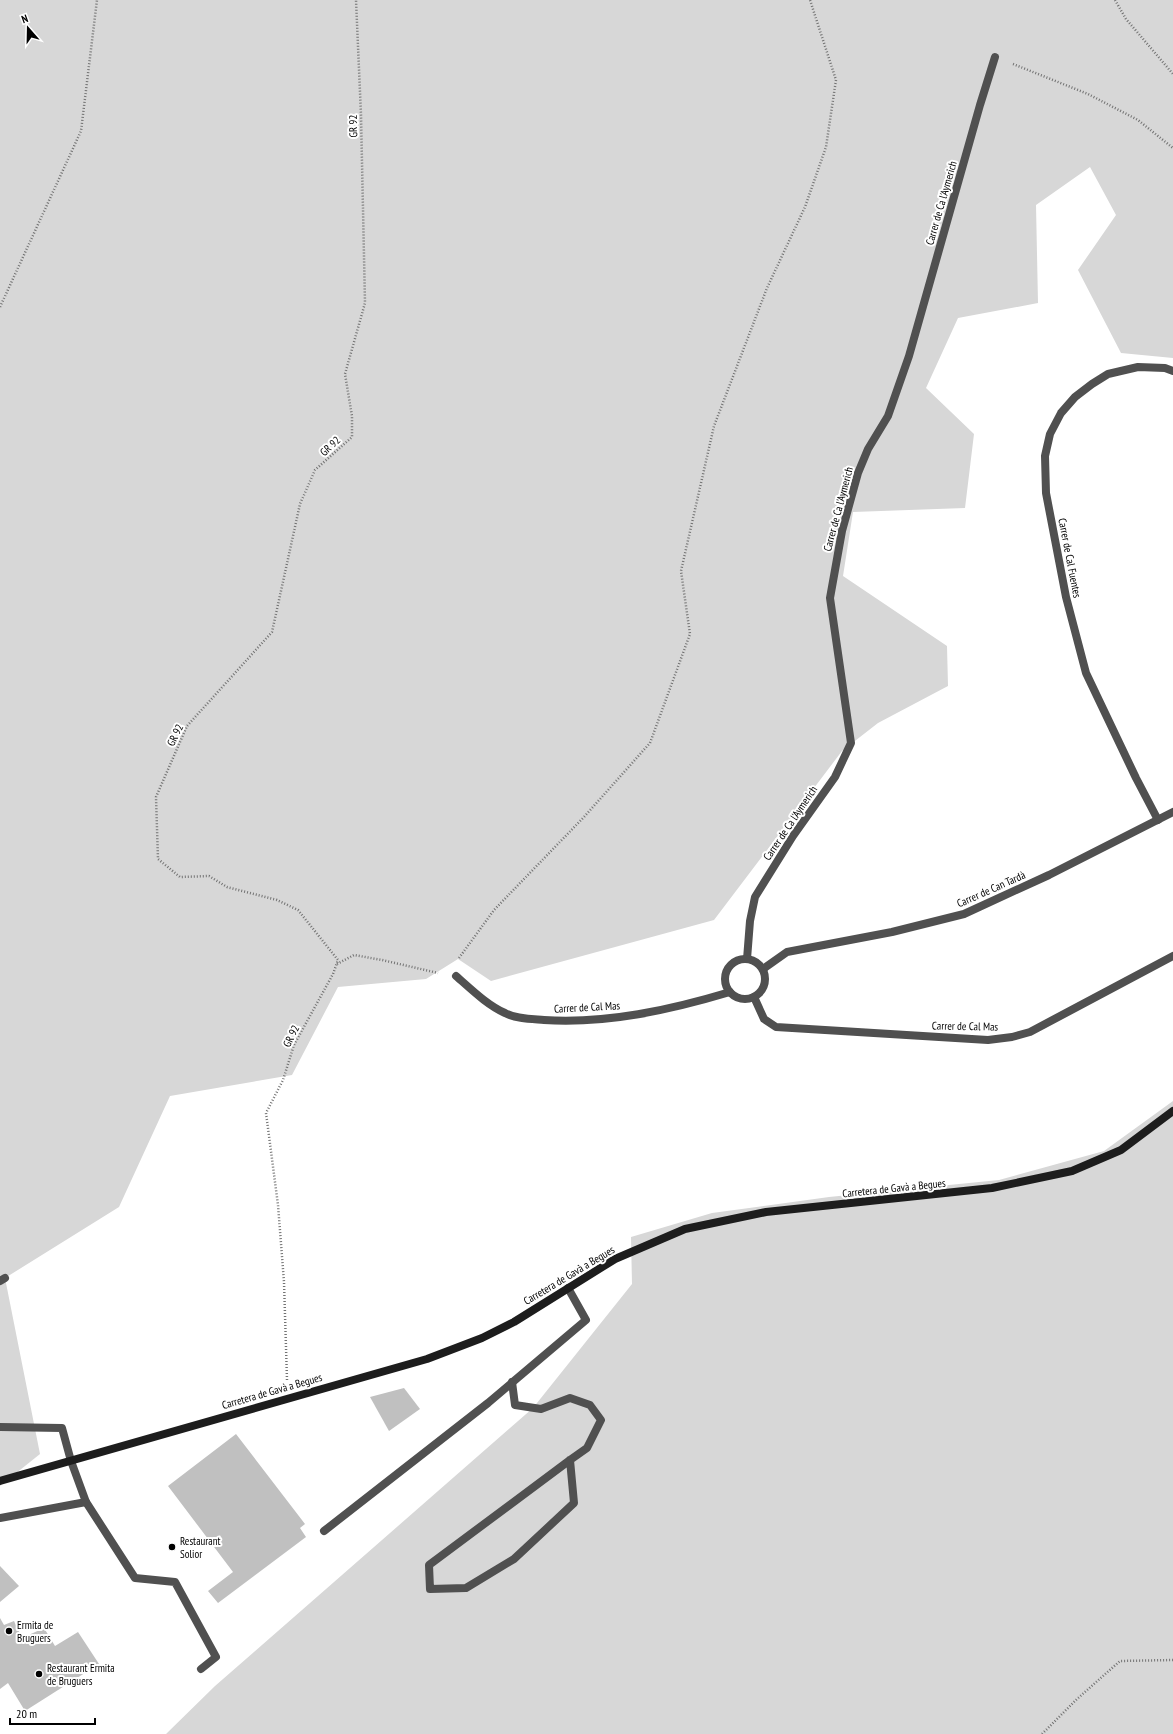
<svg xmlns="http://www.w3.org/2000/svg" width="1173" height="1734" font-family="'PT Sans Narrow',sans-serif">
<rect width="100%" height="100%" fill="#fff"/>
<g fill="#d7d7d7">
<polygon points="0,0 1173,0 1173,358 1121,353 1078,270 1116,215 1090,167 1036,205 1038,303 958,318 926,388 974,434 965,508 853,512 843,576 947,646 948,686 878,723 842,751 714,920 491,981 458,959 426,979 338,987 292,1075 170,1096 119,1207 5,1278 40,1454 0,1486"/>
<polygon points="1173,1101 1173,1734 166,1734 215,1686 533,1408 632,1284 631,1237 712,1213 829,1197 999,1180 1104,1151"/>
</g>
<g fill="#c0c0c0">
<polygon points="404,1388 420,1409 389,1431 370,1397"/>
<polygon points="236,1434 305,1524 300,1528 306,1537 218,1603 208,1591 233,1572 168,1486"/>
<polygon points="0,1566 19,1586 0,1602"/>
<polygon points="0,1618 4,1625 14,1621 22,1638 44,1628 55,1646 78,1632 99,1664 25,1711 8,1683 0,1689"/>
</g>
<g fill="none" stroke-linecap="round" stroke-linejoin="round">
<g stroke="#727272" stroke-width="2.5" stroke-dasharray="1 2" stroke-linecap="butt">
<polyline points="1115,0 1126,19 1173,74"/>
<polyline points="1013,64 1088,94 1138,120 1173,148"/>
<polyline points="0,307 81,131 97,0"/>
<polyline points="459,958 494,910 584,817 650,743 690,634 681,571 714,426 767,288 805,207 826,147 836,80 810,0"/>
<polyline points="337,964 354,955 382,960 438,973"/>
<polyline points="287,1380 284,1282 278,1205 266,1113 283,1080 294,1045 333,974 338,960 298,910 277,900 227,887 209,876 180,877 158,859 156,797 187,726 272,632 300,504 315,470 352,437 352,416 345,374 365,303 361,115 356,0"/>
<polyline points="1042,1734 1077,1699 1120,1661 1173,1660"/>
</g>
<g stroke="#505050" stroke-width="8">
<polyline points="0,1281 5,1278"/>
<polyline points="512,1382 515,1405 541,1409 570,1398 590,1405 601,1420 587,1448 570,1460 429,1565 430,1589 466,1588 514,1559 574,1503 570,1460"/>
<polyline points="0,1427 62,1428 71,1461 86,1502 0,1518"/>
<polyline points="86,1502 135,1578 175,1582 216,1657 201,1669"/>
<polyline points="324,1531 488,1403 586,1320 568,1288"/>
</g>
<g stroke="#505050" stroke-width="8">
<polyline points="1158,820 1136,778 1086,673 1066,597 1046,493 1045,456 1050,434 1061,413 1075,397 1092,384 1108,374 1138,367 1165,368 1173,371"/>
<polyline points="747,959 750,921 755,897 793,836 835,777 851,743 830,598 842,531 858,473 868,449 888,416 909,356 980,105 995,57"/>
<circle cx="745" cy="979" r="20"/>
<polyline points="763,969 787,952 892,932 964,914 1049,875 1173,812"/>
<path d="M456,976C471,989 487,1005 505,1013C516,1019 532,1019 544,1020C607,1024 670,1010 730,992"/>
<polyline points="754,997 764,1019 776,1027 988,1040 1012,1037 1030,1032 1173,956"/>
</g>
<polyline stroke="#1d1d1d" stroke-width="8" points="0,1481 427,1359 482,1338 514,1322 615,1259 685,1229 766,1212 992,1188 1072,1171 1121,1150 1173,1111"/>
</g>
<g fill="#000" stroke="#fff" stroke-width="1.5">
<circle cx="172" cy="1547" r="4"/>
<circle cx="9" cy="1631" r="4"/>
<circle cx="39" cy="1674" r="4"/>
</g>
<g text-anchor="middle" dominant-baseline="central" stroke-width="4" stroke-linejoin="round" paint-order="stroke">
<g font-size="11" fill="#000" stroke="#fff">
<text transform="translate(353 126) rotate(-91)">GR 92</text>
<text transform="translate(941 203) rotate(-74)">Carrer de Ca l'Aymerich</text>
<text transform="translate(330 446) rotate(-42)">GR 92</text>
<text transform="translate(838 509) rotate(-75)">Carrer de Ca l'Aymerich</text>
<text transform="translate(1070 558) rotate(79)">Carrer de Cal Fuentes</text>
<text transform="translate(175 735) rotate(-64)">GR 92</text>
<text transform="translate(790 823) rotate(-56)">Carrer de Ca l'Aymerich</text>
<text transform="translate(991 889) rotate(-24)">Carrer de Can Tardà</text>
<text transform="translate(587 1007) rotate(-3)">Carrer de Cal Mas</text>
<text transform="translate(965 1026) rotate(1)">Carrer de Cal Mas</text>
<text transform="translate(291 1036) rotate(-64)">GR 92</text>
<text transform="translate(894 1188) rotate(-6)">Carretera de Gavà a Begues</text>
<text transform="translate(569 1275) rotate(-31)">Carretera de Gavà a Begues</text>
<text transform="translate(272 1391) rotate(-16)">Carretera de Gavà a Begues</text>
</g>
<g font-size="11" fill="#000" stroke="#fff" text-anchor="start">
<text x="180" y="1541">Restaurant<tspan x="180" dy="13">Solior</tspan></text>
<text x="17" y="1625">Ermita de<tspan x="17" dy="13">Bruguers</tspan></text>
<text x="47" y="1668">Restaurant Ermita<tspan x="47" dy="13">de Bruguers</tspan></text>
</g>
</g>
<g transform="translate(28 28) rotate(340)" stroke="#ffffff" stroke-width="3" paint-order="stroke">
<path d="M0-3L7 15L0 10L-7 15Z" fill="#000000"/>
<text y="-6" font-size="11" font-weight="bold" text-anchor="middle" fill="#000000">N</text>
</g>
<path d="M10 1718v6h85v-6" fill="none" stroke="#000000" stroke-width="2"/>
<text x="16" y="1718" font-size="12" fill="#000000" stroke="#ffffff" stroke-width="3" paint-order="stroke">20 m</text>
</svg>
